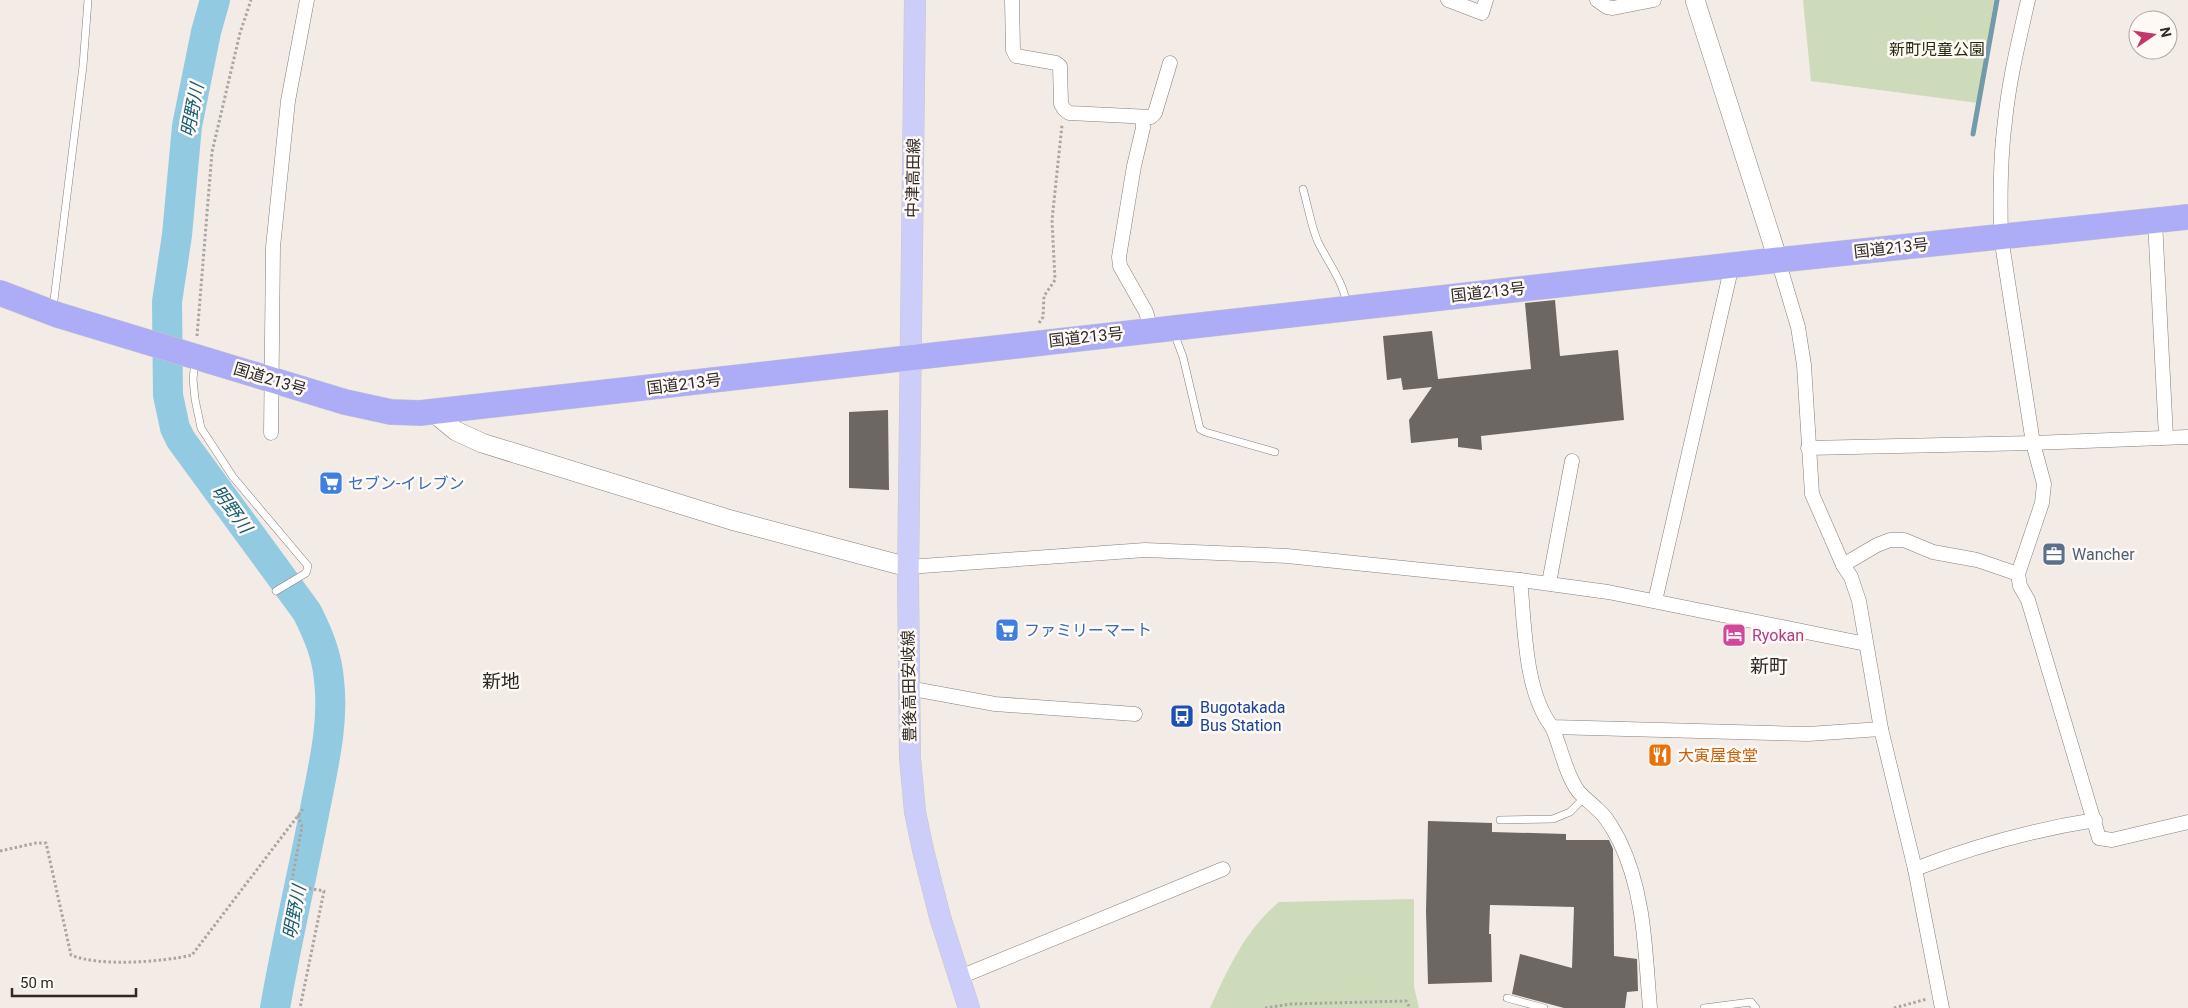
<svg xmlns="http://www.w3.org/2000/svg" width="2188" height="1008" font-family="Roboto,'Noto Sans JP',sans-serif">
<rect width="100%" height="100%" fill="#f2ebe6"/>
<g fill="#cedbbb">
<polygon points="1803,0 1994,0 1978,103 1811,81"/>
<path d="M1414,899V987L1419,1008H1210C1228,969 1245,930 1279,902Z"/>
</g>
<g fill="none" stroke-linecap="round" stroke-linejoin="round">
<polyline stroke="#739aa9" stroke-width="5" points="1973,134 1997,0"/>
<path stroke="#92cbe1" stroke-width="30" d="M215,0L206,32L187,126L177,235L167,302L168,395L175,428L181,440L307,612C318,634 327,655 329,680C334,721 324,763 316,804C303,872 287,939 275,1008"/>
</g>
<g fill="#6d6763">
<polygon points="1555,300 1560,356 1618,350 1624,420 1481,436 1482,450 1458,447 1458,438 1411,443 1409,420 1432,387 1403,390 1401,378 1387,380 1383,336 1432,331 1438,379 1531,369 1525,303"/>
<polygon points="888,410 889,490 849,488 849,412"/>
<polygon points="1428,821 1492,823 1492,832 1566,834 1566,840 1609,840 1613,849 1614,956 1637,959 1638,991 1627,992 1625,1008 1564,1008 1512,994 1520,954 1572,968 1574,907 1490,905 1489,934 1491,934 1492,982 1428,984 1426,911"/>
</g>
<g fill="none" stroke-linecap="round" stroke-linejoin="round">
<g stroke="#857f7b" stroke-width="8">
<g id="lane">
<path d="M1303,189C1308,206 1311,226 1318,242C1329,264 1343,281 1347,305"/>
<polyline points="53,308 83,66 88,0"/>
<polyline points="1174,333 1183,357 1200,429 1205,432 1275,452"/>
<polyline points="195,362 193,379 195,399 201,428 233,477 308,566 306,573 276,591"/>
<polyline points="1500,820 1553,819 1570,812 1584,798"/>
<polyline points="1507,998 1544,1008"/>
<polyline points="1704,1008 1751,1002 1756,1008"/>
</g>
</g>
<g stroke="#857f7b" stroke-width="15">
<g id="street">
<polyline points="1012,0 1013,50 1016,56 1056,63 1060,66 1061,104 1064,109 1069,113 1151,117 1155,113 1170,63"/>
<polyline points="1448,0 1482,13 1486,0"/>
<polyline points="1597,0 1607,7 1613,8 1654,0"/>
<path d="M2028,0C2019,40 2009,80 2005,121C2000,159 2000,198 2001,237L2033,443L2044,484L2042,503L2018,574L2020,586L2028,600L2099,838L2112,840L2188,822"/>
<polyline points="1142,117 1143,128 1134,166 1119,257 1120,266 1146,312 1151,330"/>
<polyline points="2155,221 2166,437"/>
<polyline points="1778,260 1798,327 1804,365 1812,494 1843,565 1851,577 1859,601 1881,729 1915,869 1942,1008"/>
<polyline points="271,433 273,247 288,101 307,0"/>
<polyline points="1808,448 2033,443 2188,437"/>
<polyline points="1843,565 1877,545 1890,540 1904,540 1933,552 1977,560 2018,574"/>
<polyline points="908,567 1145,550 1287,556 1520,580 1608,592 1866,644"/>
<path d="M1520,580C1525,625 1524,691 1552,727L1808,734L1881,729"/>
<polyline points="1549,583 1572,461"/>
<polyline points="1655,601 1732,265"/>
<polyline points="908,688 995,704 1135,714"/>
<path d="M1552,727C1561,747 1565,773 1578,791C1584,798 1591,803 1597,809C1607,817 1613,829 1619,840C1645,893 1645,951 1650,1008"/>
<path d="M1915,869C1974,846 2032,830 2095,820"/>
<polyline points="960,977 1223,869"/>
</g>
</g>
<g stroke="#857f7b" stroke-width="20">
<g id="secondary">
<polyline points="1695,0 1778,260"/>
<polyline points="433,412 456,431 482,443 731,520 908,567"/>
</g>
</g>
<g stroke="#c8c7c7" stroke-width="22">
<polyline id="primary" points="915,0 908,579 910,758 915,812 923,850 940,917 969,1008"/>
</g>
<g stroke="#c8c7c7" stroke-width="26">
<polyline id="highway" points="0,293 58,315 345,402 391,412 420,413 1778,260 2188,217"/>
</g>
<g stroke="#aba5a1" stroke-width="3" stroke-dasharray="2.5 2.5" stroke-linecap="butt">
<polyline points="1039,323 1043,317 1044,296 1055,280 1052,220 1062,125"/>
<polyline points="197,336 212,152 240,33 251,0"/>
<polyline points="298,815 302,827 291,885 324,891 300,1008"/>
<path d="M0,851L36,843H46L71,955C99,967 162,962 192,955L303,809"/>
<polyline points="1265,1008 1291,1004 1406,1001 1410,1008"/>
<polyline points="1894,1008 1927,999"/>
</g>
<use href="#lane" stroke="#fff" stroke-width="7"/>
<use href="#street" stroke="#fff" stroke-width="14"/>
<use href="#secondary" stroke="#fff" stroke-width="19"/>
<use href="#primary" stroke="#cdcdfa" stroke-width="21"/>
<use href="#highway" stroke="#acacf7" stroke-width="25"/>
</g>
<defs>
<g id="supermarket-square" transform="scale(1.25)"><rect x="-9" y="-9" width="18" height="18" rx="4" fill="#3f7fe0" stroke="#fef9f5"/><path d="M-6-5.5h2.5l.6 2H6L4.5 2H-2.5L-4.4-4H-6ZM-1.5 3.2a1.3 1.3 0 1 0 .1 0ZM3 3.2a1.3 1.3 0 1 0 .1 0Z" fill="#fff"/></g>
<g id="office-square" transform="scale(1.25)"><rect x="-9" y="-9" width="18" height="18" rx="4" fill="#5c6f8a" stroke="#fef9f5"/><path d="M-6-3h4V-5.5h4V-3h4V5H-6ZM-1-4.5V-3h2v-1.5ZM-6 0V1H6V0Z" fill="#fff"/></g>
<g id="hotel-square" transform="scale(1.25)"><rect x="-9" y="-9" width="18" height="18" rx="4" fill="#d1479c" stroke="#fef9f5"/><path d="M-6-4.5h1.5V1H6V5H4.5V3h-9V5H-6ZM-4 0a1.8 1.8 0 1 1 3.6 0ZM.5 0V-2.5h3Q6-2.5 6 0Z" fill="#fff"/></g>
<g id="bus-square" transform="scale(1.25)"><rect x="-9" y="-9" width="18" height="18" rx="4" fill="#1a4fb4" stroke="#fef9f5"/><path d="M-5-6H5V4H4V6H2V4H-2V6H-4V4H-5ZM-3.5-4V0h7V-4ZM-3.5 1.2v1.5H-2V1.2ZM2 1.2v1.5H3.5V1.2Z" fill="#fff"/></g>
<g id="restaurant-square" transform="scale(1.25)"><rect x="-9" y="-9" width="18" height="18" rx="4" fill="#e8710a" stroke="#fef9f5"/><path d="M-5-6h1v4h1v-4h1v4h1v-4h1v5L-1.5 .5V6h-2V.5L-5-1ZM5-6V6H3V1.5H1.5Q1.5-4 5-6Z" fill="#fff"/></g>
</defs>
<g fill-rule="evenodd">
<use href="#supermarket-square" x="331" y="483"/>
<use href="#office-square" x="2054" y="554"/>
<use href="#supermarket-square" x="1007" y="630"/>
<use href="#hotel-square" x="1734" y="635"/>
<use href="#bus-square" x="1182" y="716"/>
<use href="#restaurant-square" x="1660" y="755"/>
</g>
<g text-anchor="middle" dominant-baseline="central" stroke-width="5" stroke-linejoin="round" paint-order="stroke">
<g font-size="16" fill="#222e0b" stroke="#fef9f5">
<text x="1937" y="49">新町児童公園</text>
</g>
<g font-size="16" fill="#2c2927" stroke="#fef9f5">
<text transform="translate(913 178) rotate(-89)">中津高田線</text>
<text transform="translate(1891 248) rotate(-6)">国道213号</text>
<text transform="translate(1488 292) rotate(-6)">国道213号</text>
<text transform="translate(1086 337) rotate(-6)">国道213号</text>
<text transform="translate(270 379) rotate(17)">国道213号</text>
<text transform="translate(684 384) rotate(-7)">国道213号</text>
<text transform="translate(909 686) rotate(-91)">豊後高田安岐線</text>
</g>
<g font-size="16" fill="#366cbe" stroke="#fef9f5" text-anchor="start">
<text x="348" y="483">セブン-イレブン</text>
<text x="1024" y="630">ファミリーマート</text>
</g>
<g font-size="16" fill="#4e5e75" stroke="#fef9f5" text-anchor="start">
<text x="2072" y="554">Wancher</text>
</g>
<g font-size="16" fill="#b23c85" stroke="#fef9f5" text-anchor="start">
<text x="1752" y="635">Ryokan</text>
</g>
<g font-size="16" fill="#164399" stroke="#fef9f5" text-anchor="start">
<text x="1200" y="707">Bugotakada<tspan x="1200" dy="18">Bus Station</tspan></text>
</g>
<g font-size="16" fill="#c56008" stroke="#fef9f5" text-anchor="start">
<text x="1678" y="755">大寅屋食堂</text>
</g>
<g font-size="18" font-style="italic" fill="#155e75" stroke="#fef9f5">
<text transform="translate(192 110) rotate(-79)">明野川</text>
<text transform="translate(232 509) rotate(54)">明野川</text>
<text transform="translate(294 912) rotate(-79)">明野川</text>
</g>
<g font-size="19" fill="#2c2927" stroke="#fef9f5">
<text x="1769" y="666">新町</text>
<text x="501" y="681">新地</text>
</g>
</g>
<g transform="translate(2153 35) rotate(77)"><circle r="24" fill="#fef9f5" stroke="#aaa6a3"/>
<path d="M0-4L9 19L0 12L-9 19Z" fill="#c4376a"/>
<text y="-8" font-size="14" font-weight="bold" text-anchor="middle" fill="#2c2927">N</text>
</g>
<path d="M12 988v8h124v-8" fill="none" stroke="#2c2927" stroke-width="2.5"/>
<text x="20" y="988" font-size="15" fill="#2c2927" stroke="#fef9f5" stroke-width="4" paint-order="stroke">50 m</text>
</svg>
